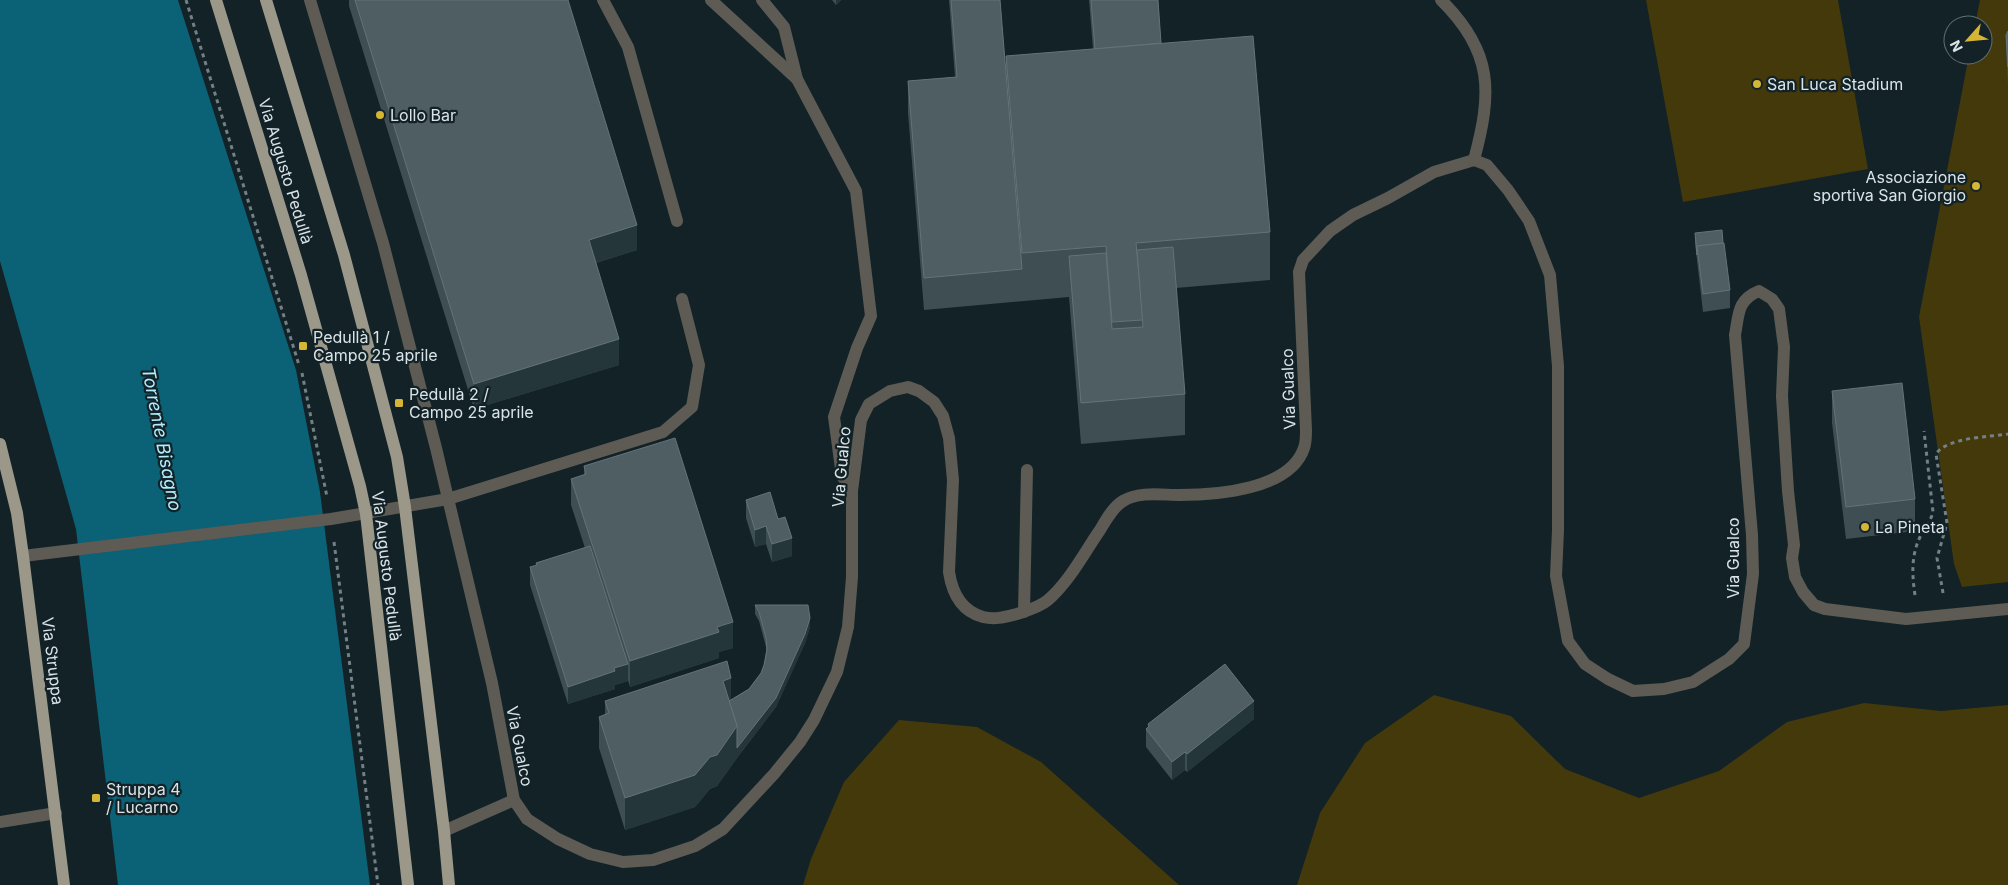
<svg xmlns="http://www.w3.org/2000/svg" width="2008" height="885" font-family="Inter,sans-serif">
<rect width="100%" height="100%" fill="#122227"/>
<g fill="#44390b">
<polygon points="1646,0 1838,0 1868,169 1683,202"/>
<polygon points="1980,0 2008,0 2008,582 1962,587 1954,564 1919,317 1969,55 1983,55 1983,25 1975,25"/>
<polygon points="1434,695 1511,716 1565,769 1639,798 1719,771 1787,722 1864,703 1941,711 2008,705 2008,885 1297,885 1320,813 1365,743"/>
<polygon points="899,720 977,727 1041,762 1179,885 803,885 811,859 844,782"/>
</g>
<polygon fill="#0b6175" points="0,0 178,0 296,370 320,492 370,885 118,885 76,529 0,261"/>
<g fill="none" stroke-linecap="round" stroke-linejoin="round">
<g stroke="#738085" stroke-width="3" stroke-dasharray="4 4" stroke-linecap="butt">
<polyline points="186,0 299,365"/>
<polyline points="302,373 327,497"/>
<polyline points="334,542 378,885"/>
<path d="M1943,593L1937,558L1947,523L1936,454C1947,437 1990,437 2008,434"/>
<path d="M1915,595C1912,575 1911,556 1920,537C1924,528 1931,521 1933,512L1924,431"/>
</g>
<g stroke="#5d5b54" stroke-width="12">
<path d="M310,0L383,243L436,448L492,683L514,800L527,819L558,839L590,854L623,862L653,860L695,846L723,829L774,774L800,742L814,720L837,672L848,627L852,577V491L861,420L869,404L890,391L908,387L919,391L934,402L943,416L949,438L953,480L949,572C952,592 961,611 983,617C995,620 1005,617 1017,614C1026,611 1040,607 1048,600C1069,582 1084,553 1100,530C1106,520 1113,507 1123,501C1139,491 1162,495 1179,495C1216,495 1290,490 1304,448C1306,443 1306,436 1306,430L1299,272L1303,260L1330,231L1353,215L1388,198L1434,172L1474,160L1487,165L1508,190L1529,221L1550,275L1558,366V530L1556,576L1568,641L1585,664L1608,679L1633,691L1664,689L1693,682L1729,659L1744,644L1753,574L1752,535L1735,335C1739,314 1737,300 1759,291L1772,299L1779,309L1784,347L1782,396L1788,491L1794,545L1792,558L1795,577L1803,592L1814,605L1825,609L1906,619L2008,609"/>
<polyline points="603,0 628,47 677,221"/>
<polyline points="711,0 797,79"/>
<polyline points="762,0 784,27 797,79 856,191 871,316 857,348 834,417 842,476 852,491"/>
<path d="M1441,0C1494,52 1492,93 1474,160"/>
<polyline points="23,556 331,519 448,499 663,432 692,407 699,365 682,299"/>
<polyline points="1024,612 1027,470"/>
<polyline points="0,822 56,813"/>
<polyline points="444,831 514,800"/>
</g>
<g stroke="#9b9789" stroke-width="12">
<polyline points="216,0 301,275 360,486 366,514 408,885"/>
<polyline points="266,0 344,255 397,457 405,507 444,831 449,885"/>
<polyline points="0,444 17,513 23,556 64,885"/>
</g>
</g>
<g fill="#3e4e53">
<polygon points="349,0 568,0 637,250 596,263 619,365 474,409 349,6"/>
<polygon points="832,0 841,0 836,5"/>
<polygon points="949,0 1000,0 1006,75 1006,56 1093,49 1089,0 1158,0 1161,43 1270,232 1270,280 1176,288 1185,394 1185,435 1081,444 1069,297 924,310 908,113 908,81 955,77"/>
<polygon points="2008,31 2008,85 2006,52 2006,35"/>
<polygon points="1695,233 1730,290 1730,308 1703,312 1695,243"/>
<polygon points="1832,391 1915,499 1915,531 1846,539 1832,423"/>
<polygon points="584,466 733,648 719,652 719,658 630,687 628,680 628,681 615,685 615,689 568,704 530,585 530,567 536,566 536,563 585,548 571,505 571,479 584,475"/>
<polygon points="746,500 778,519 792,556 772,562 766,544 755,547 746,518"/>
<polygon points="755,605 810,627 805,643 776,707 737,758 717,786 710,789 695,807 625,830 599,748 599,717 605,714 605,701 731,701 749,689 761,673 764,665 766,651 766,647 759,621 755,614"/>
<polygon points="1254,719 1187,772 1185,770 1172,780 1146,747 1146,729 1148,727 1148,724"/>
</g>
<g fill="#25363b">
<polygon points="836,0 841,0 836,5"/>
<polygon points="637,225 637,250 589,265 589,240"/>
<polygon points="619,339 619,365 474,409 474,384"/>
<polygon points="766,526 766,544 755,547 755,530"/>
<polygon points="792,538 792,556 772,562 772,544"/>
<polygon points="810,618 810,627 805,643 776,707 737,758 717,786 710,789 695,807 625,830 625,798 695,775"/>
<polygon points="733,622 733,648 719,652 719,658 630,687 630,661 717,627"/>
<polygon points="628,664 628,681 615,685 615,689 568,704 568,687 614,668"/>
<polygon points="731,678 731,710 723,681"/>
<polygon points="1254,701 1254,719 1187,772 1187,754"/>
<polygon points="1185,752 1185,770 1172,780 1172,762"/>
</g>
<g fill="#4f5e63" stroke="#647378">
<polygon points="355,0 568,0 637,225 589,240 619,339 474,384"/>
<polygon points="951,0 1000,0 1022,269 924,278 908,81 957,77"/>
<polygon points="1091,0 1158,0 1161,43 1095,49"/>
<polygon points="2008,31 2008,67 2006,35"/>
<polygon points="1253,36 1270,232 1136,243 1143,320 1112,322 1106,246 1022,253 1006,56"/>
<polygon points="1722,230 1723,243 1697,246 1697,255 1695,233"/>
<polygon points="1724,243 1730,290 1703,294 1697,246"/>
<polygon points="1173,247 1185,394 1081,403 1069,256 1106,253 1112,329 1143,327 1137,250"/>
<polygon points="1902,383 1915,499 1846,507 1832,391"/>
<polygon points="675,438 733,622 717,627 719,632 630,661 571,479 586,474 584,466"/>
<polygon points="770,492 778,519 785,517 792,538 772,544 766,526 755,530 746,500"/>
<polygon points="590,546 628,664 614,668 615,671 568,687 530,567 537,565 536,563"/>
<polygon points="755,605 808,605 810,618 805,634 776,698 737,748 737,726 729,701 749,689 761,673 764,665 767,650 766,638 759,612"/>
<polygon points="727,661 731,678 723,681 737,726 717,755 710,757 695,775 625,798 599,717 609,713 605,701"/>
<polygon points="1225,664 1254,701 1187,754 1185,752 1172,762 1146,729 1149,726 1148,724"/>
</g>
<g fill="#d5b535" stroke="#122227" stroke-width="2">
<circle cx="1757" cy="84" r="5"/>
<circle cx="380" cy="115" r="5"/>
<circle cx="1976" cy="186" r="5"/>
<rect x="298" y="341" width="10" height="10" rx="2.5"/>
<rect x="394" y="398" width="10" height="10" rx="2.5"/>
<circle cx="1865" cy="527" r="5"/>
<rect x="91" y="793" width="10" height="10" rx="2.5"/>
</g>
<g text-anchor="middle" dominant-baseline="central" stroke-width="4.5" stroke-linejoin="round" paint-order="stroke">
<g font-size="16" fill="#dae4e8" stroke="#122227" text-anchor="start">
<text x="1767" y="84">San Luca Stadium</text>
<text x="390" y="115">Lollo Bar</text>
<text x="1966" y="177" text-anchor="end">Associazione<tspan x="1966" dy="18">sportiva San Giorgio</tspan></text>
<text x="313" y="337">Pedullà 1 /<tspan x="313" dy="18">Campo 25 aprile</tspan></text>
<text x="409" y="394">Pedullà 2 /<tspan x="409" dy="18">Campo 25 aprile</tspan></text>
<text x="1875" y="527">La Pineta</text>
<text x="106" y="789">Struppa 4<tspan x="106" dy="18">/ Lucarno</tspan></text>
</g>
<g font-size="16" fill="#dae4e8" stroke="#122227">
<text transform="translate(286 171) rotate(73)">Via Augusto Pedullà</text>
<text transform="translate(1288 389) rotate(-92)">Via Gualco</text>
<text transform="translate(841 467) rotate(-85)">Via Gualco</text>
<text transform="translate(1733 558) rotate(-90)">Via Gualco</text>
<text transform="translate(387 566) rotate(83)">Via Augusto Pedullà</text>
<text transform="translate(53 661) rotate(83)">Via Struppa</text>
<text transform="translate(520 746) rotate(79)">Via Gualco</text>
</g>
<g font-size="18" font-style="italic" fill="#b0edff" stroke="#122227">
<text transform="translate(162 439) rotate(79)">Torrente Bisagno</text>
</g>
</g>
<g transform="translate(1968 40) rotate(243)"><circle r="24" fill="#122227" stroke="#627074"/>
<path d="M0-4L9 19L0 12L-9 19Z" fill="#d5b535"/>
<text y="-8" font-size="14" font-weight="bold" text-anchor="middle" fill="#dae4e8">N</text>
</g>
</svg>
